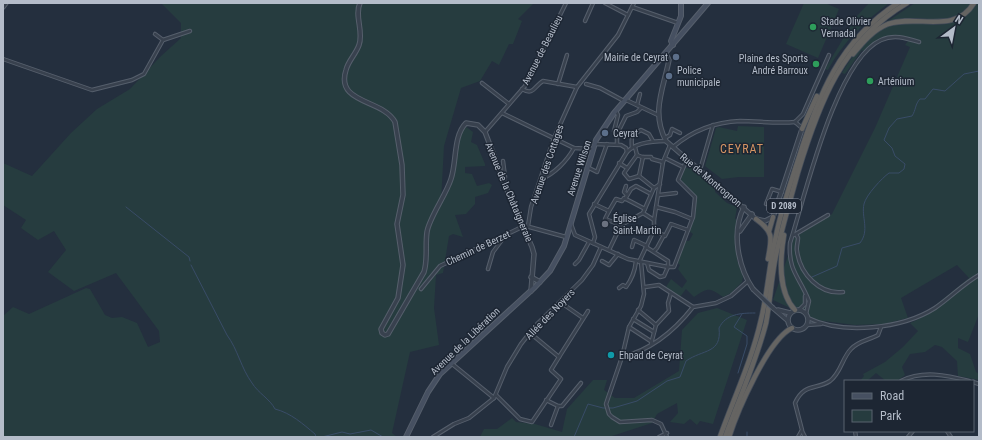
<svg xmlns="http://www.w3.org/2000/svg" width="982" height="440" font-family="'Roboto Condensed',sans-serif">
<rect width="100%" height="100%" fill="#242f3e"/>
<g fill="#263c3f">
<polygon points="161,3 534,3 518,19 522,21 513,44 509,44 499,65 492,61 480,81 461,88 444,146 441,202 451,178 457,138 464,125 473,132 471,142 477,145 485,164 485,166 465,167 465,173 472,174 477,186 489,183 492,185 488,193 475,197 475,204 466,214 455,215 463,237 453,234 449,236 443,273 436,275 434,308 439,345 410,352 392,433 397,437 3,437 3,316 13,307 29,314 86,288 90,289 105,315 112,318 122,317 137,323 148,347 160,342 159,331 116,273 74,291 48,272 66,250 54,231 38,240 21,228 26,220 3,205 3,163 32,176 71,133 97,109 130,89 160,57 181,38 181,23"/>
<polygon points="804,3 825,3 839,9 818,58 786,44"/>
<path d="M869,3H889C864,22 843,42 828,70L825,69L856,17Z"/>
<path d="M915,3H972C956,25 931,18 909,18C901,19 891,24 885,23Z"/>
<path d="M977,3H979V314L968,342L958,338V348L970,354L976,372L979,374V380L958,376L957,361L942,347L935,345L925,352L910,354L902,367L905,375L897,381H886L876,373L867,381H860L864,376L863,374L885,362L903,347L918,331L910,323L917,320L969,278L957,265L901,298L908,318L884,324L855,325L816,320L773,300L794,238L832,214L875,128L910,47L905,45L908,41C883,34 882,34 864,52L862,50L845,74L842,73C853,55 868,33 889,26C925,15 945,41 977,3Z"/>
<polygon points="738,126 764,127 764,177 739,177 722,179 705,166 716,128 719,127 737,131"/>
<path d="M692,166L715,186V192L727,203L737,207L735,219L739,220L737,260L743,277L742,282L731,293L723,297C709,288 709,287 694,297L686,289L680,297L666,287L671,279L682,288L687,281L678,269L680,265L677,262L685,241H689L693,234L688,230L695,217L696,196L681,180L685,167L690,169Z"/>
<polygon points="717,308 747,320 713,424 700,421 697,425 690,419 684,424 670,422 678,413 677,403 657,414 652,423 609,437 480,437 484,429 497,429 512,418 516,422 535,424 562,432 567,409 593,380 607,380 604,390 615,398 634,398 679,371 682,330 698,313"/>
</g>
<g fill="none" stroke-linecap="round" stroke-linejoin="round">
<g stroke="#394c67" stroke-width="1">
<polyline points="126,207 189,257 190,261"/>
<path d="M191,265L227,335C238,350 241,368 252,383C258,393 270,399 275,409C291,413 303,424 315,434L316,437"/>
<path d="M812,277L837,266L842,248L860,243C870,230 861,217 864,204C866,195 882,178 889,173H899L904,169L905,164L895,156L892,148L884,140L889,128L897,119L912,116C916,110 915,104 920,99H925L933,89L945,91L964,74L979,71"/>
<polyline points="738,373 747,344 747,336 734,327 742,314"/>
<polyline points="322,437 342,432 350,434 371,430 383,437"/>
<polyline points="534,437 543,437"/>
<path d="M574,437L588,404L603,408H613L637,401L667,381L680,377L686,361C703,349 722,354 719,328C726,314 740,313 755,313"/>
<polyline points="747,437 747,432"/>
</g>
<g stroke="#565f6c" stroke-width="4.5">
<g id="minor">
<polyline points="605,3 628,15"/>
<polyline points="632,7 678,23"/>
<polyline points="585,21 593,3"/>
<polyline points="155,34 163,40"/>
<polyline points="3,59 92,90 132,80 144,74 163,40 190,31"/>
<polyline points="482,83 509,104"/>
<polyline points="558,84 567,55"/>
<polyline points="586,84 600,88 624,101"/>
<path d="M522,89C534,96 534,86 543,81L577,87"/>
<polyline points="626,100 658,115"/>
<polyline points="637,105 640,94"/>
<polyline points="616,111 618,115 614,131 617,134 617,144"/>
<polyline points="502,113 574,148 592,149"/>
<polyline points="795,122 803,114 829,55"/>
<polyline points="795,122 802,128"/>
<polyline points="485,132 525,86 566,3"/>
<polyline points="617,134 626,116 637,112 641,108"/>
<polyline points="665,138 670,135 672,129 680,133"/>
<polyline points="594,144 621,145 626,148 627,152"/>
<polyline points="635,147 637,155 642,157 651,157 652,159 663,162"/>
<path d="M673,147C692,131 714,122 740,121C758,121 777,124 795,122"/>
<path d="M632,148C631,135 631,136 641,130L649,134L653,141"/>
<polyline points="637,155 624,173 629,179 639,176"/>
<polyline points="665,158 683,167"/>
<polyline points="503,161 505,177 503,181"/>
<polyline points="619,163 627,168"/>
<polyline points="587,167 597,172 607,144"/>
<polyline points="700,170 713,125"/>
<polyline points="639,176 643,157"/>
<polyline points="639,176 654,188"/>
<path d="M541,179C554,174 567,161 574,148"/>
<polyline points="626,186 624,192 627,195"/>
<polyline points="659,195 676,193"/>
<polyline points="625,199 631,189 636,186 651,194"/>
<polyline points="594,204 609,211 616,199 622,201 624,198 645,209"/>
<polyline points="766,204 772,189 782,192"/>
<polyline points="656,207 675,212 692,219"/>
<polyline points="609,211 605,219 621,225"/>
<polyline points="654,220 643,213 654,188 660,184"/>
<polyline points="571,224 575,235 628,259 668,267 664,276 660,277 649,270 647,263"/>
<polyline points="522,225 566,237"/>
<polyline points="528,226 531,207 554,138 577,87 618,35 634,3"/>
<polyline points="654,230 665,236 671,224 688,230"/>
<path d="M796,234L798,238C798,242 796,247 797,251C800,274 820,295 843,292"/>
<polyline points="794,235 828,215"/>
<path d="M593,243L595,237L589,214L627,152C636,142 654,141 666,141"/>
<polyline points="632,247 634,240 647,246"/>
<polyline points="646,247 668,261 668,267 674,267 693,217 695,197 678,180 687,159"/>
<polyline points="609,250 621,225 643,213"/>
<polyline points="654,251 657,248 664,235"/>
<polyline points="602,261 609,265 618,254"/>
<polyline points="639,262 654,230 654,220 663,162 670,145"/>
<polyline points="641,262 644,294 641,306 629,327 622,357 606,404 609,414 612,417 620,422 652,420 661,424 667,437"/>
<polyline points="575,264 579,260 589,242"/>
<polyline points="488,269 493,252 505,236"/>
<polyline points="645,287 659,285 693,307"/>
<path d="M619,288L623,285L626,287C632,279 635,271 636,261"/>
<polyline points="421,289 440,266 522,227"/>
<polyline points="560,302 583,318"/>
<polyline points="638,310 656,325"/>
<polyline points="799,310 805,304 805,296"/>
<path d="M806,314L809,301C800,277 788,272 790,243C805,196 836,60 881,40C894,34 906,38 919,42"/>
<path d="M808,318C843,335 902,329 935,308C950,298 963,284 979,275"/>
<polyline points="633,319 654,332"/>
<polyline points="807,325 821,324"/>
<polyline points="629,327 652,342"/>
<polyline points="530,333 559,357 588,311"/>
<polyline points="651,344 656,325 669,311 668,303 671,293"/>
<path d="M622,357C651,350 675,330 693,307L716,303L731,296L748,281"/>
<polyline points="451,363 494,398 507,367 521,344 536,325 582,280 593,265 601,247"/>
<path d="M901,381C922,370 947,375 969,381"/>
<polyline points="973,382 979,384"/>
<polyline points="496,395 520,419 532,422 561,379 551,370 559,357"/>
<polyline points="546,400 558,406 562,406 581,383"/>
<polyline points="551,425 558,406"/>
<polyline points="802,431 805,437"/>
<polyline points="855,431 856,437"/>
<polyline points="947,431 951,437"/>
<polyline points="433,437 454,424 469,418 494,398"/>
<polyline points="659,437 667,433"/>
<path d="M798,437L802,430L795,403C804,383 816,390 830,381C841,373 842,358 851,349C858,341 869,340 878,335L881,327"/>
<polyline points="908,437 913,431"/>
</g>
</g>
<g stroke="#565f6c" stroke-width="5.5">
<g id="tertiary">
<path d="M360,3C354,16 364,31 359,45C356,54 348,61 346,70C335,104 383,99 395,122L402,165L403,195L397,224L403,265L398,298L381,329L382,333L385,335L388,334L424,272C428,259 425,246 427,232C429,218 446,195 451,179C457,161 453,136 466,123L478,125L485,132L509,195L532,247L534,254L531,291"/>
<polyline points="3,7 6,3"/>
<path d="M666,54L669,60C663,90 651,112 666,141L756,219L765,221L773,217L802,129"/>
<path d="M744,207C731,232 738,267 753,289"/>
<polyline points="740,231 752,214"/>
<polyline points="531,277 540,282"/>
<polyline points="773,308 787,320"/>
<circle cx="798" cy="320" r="10"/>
<polyline points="778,310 790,313"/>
</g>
</g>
<g stroke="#565f6c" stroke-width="6">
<g id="secondary">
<polyline points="673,45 671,41 681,16 681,3"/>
<polyline points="406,437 428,392 440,374 535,287 550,271 564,246 596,140 614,113 708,3"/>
</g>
</g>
<g stroke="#434c59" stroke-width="6">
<g id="trunk">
<path d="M853,54C863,42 873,30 888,24C917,14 955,35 974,3"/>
<polyline points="802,129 817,96"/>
<path d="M756,219C774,232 772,238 768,259"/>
<polyline points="769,231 773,217"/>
<path d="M784,235C780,258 778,292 795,310"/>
<path d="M720,437C734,398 752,360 761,320C768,292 769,264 776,236C781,210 790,185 798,160C818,96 839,41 898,3"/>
<path d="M725,437C739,399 756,362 766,323C770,302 771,281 775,260C781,230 790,201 798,172C819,103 842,41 907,3"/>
<path d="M729,437C737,412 768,339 792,328"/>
</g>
</g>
<use href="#minor" stroke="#38414e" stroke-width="2.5"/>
<use href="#tertiary" stroke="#38414e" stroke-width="3.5"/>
<use href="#secondary" stroke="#465061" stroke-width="4"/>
<use href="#trunk" stroke="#656462" stroke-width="4.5"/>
<g stroke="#565f6c" stroke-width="5.5" stroke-linecap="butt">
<polyline id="tertiary-bridge" points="753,289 773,308"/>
</g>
<use href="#tertiary-bridge" stroke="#38414e" stroke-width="3.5"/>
</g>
<g fill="#2e9e5b" stroke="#1d2633" stroke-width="1.5">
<circle cx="813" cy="27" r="4"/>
<circle cx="816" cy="64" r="4"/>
<circle cx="870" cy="81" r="4"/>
</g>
<g fill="#5c6f8a" stroke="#1d2633" stroke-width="1.5">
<circle cx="676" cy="57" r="4"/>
<circle cx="669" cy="76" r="4"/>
<circle cx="605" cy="133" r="4"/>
</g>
<circle fill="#6b7280" stroke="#1d2633" stroke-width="1.5" cx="605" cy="224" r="4"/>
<circle fill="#0f9aa8" stroke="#1d2633" stroke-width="1.5" cx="611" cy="355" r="4"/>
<g text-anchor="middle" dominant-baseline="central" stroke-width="3" stroke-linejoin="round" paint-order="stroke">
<rect fill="#1d2633" stroke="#878f9c" stroke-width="1" x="767" y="199" width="34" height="14" rx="3"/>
<g font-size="9" font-weight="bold" fill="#b4bcc9">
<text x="784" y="206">D 2089</text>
</g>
<g font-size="10" fill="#b4bcc9" stroke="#1d2633" text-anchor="start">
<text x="821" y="21">Stade Olivier<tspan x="821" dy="12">Vernadal</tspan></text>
<text x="668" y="57" text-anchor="end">Mairie de Ceyrat</text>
<text x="808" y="58" text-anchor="end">Plaine des Sports<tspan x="808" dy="12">André Barroux</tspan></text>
<text x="677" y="70">Police<tspan x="677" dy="12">municipale</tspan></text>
<text x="878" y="81">Arténium</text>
<text x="613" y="133">Ceyrat</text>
<text x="613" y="218">Église<tspan x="613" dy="12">Saint-Martin</tspan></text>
<text x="619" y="355">Ehpad de Ceyrat</text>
</g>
<g font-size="10" fill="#b4bcc9" stroke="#1d2633">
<text transform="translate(542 50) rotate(-63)">Avenue de Beaulieu</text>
<text transform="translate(547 164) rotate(-71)">Avenue des Cottages</text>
<text transform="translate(579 168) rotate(-72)">Avenue Wilson</text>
<text transform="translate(711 180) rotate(40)">Rue de Montrognon</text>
<text transform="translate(509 192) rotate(67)">Avenue de la Châtaigneraie</text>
<text transform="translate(478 248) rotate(-25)">Chemin de Berzet</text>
<text transform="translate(550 314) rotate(-46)">Allée des Noyers</text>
<text transform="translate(465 341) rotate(-44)">Avenue de la Libération</text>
</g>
<g font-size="12" letter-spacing="1" fill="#d59563" stroke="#1d2633">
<text x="742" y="149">CEYRAT</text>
</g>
</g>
<rect width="982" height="440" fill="none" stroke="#b4bcc9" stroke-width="8"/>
<rect x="844" y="380" width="130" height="52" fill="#1d2633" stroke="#59626f"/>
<rect x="852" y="393" width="20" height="6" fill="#465061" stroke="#59626f"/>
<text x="880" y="400" font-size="12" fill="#b4bcc9">Road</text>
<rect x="852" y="410" width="20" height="12" fill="#263c3f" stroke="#59626f"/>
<text x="880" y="420" font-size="12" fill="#b4bcc9">Park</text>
<g transform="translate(954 28) rotate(32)" stroke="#1d2633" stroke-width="3" paint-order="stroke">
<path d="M0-3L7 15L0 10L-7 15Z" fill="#b4bcc9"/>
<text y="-6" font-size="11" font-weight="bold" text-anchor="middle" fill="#b4bcc9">N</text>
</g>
</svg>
